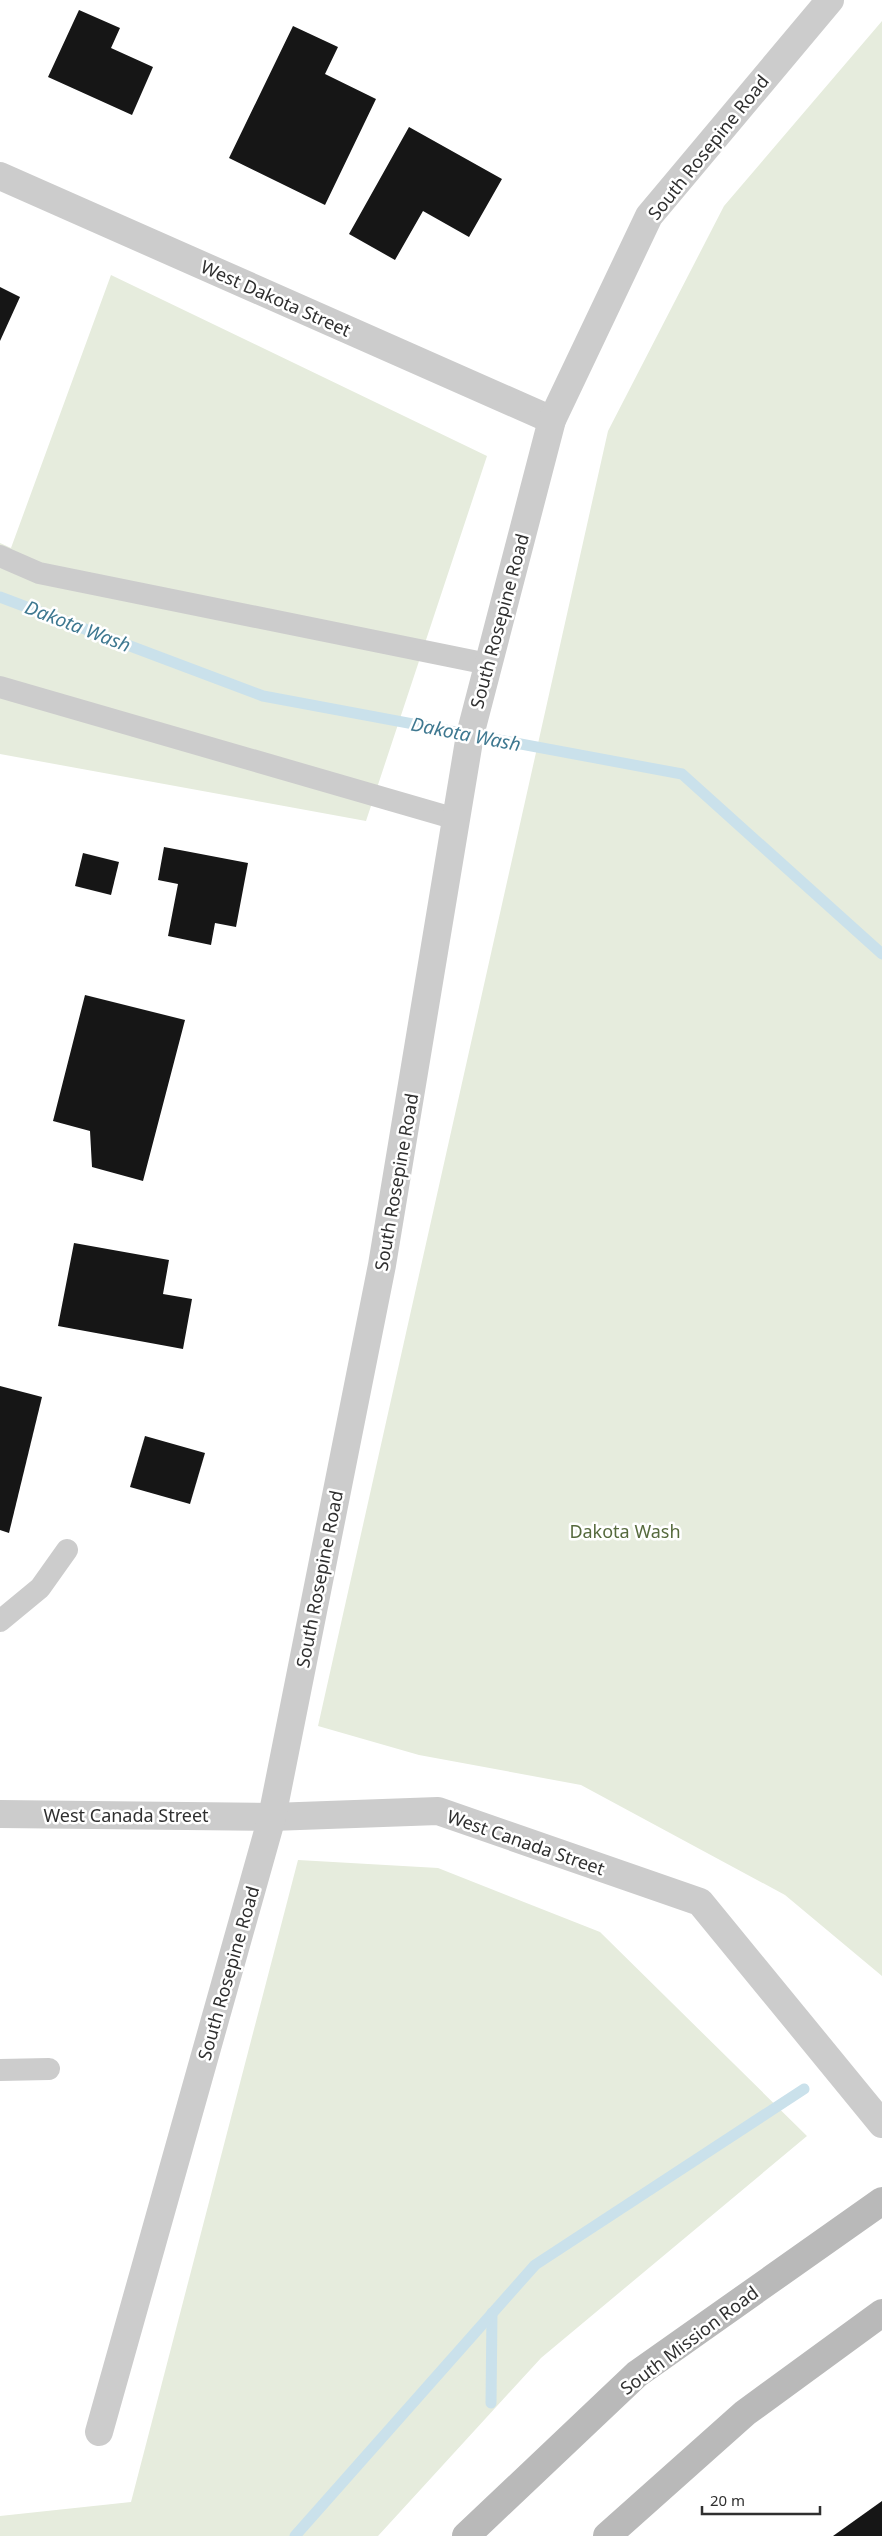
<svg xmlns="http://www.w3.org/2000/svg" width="882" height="2536" font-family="'Noto Sans',sans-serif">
<rect width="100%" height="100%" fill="#fff"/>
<g fill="#e6ecdd">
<polygon points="882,21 882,1976 785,1895 581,1785 419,1755 318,1726 608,431 724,206"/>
<polygon points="111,275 487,456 366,821 0,754 0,543 11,548"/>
<polygon points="298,1860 438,1868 600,1932 807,2136 541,2358 378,2536 0,2536 0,2516 131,2502"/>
</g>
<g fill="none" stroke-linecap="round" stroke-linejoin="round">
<g stroke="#cae1eb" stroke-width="11">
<polyline points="0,597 263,696 682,774 882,954"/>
<polyline points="491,2403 492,2313"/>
<polyline points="295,2536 535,2265 804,2089"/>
</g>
</g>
<g fill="#161616">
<polygon points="79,10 120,28 111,48 153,67 132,115 48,77"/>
<polygon points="293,26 338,47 325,74 376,99 325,205 229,158"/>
<polygon points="409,127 502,179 469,237 423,211 395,260 349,234"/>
<polygon points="0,287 20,297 0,341"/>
<polygon points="164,847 248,863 236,927 215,923 211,945 168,936 178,884 158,880"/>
<polygon points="83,853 119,862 111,895 75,886"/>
<polygon points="85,995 185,1020 143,1181 92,1167 90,1131 53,1121"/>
<polygon points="74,1243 169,1260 163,1294 192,1299 183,1349 58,1326"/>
<polygon points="0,1386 42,1397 9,1533 0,1530"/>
<polygon points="145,1436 205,1453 190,1504 130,1487"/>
<polygon points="882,2501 882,2536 833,2536"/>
</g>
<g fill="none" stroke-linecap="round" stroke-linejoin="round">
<g stroke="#ccc" stroke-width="22">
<polyline points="0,556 39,573 488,664"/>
<polyline points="0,687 456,819"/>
<polyline points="0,1621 40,1588 67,1550"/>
<polyline points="0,2070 49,2069"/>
</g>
<g stroke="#ccc" stroke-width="28">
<polyline points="0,176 552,420"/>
<polyline points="0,1814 272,1817 438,1811 700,1902 882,2124"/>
<polyline points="99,2432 272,1817 382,1265 470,735 552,420 649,216 830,0"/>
</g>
<g stroke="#b9b9b9" stroke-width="28">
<polyline points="466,2536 637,2374 882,2201"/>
<polyline points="607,2536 745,2413 882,2313"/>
</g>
</g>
<g text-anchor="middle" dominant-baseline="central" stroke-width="5" stroke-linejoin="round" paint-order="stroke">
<g font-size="18" fill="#2f2f2f" stroke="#fff">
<text transform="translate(708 147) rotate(-51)">South Rosepine Road</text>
<text transform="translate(276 298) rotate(24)">West Dakota Street</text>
<text transform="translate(499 621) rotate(-75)">South Rosepine Road</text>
<text transform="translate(396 1182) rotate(-80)">South Rosepine Road</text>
<text transform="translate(319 1579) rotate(-79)">South Rosepine Road</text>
<text x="126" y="1815">West Canada Street</text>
<text transform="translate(526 1842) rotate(19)">West Canada Street</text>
<text transform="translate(228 1973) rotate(-74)">South Rosepine Road</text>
<text transform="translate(689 2340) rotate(-37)">South Mission Road</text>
</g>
<g font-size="18" fill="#566a3d" stroke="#fff">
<text x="625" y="1531">Dakota Wash</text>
</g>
<g font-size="19" font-style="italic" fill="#3e7890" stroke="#fff">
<text transform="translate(78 626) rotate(21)">Dakota Wash</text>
<text transform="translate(466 734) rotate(11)">Dakota Wash</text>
</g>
</g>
<path d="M702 2506v8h118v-8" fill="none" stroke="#2f2f2f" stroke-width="2.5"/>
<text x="710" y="2506" font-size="15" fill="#2f2f2f" stroke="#ffffff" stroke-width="4" paint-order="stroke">20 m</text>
</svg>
